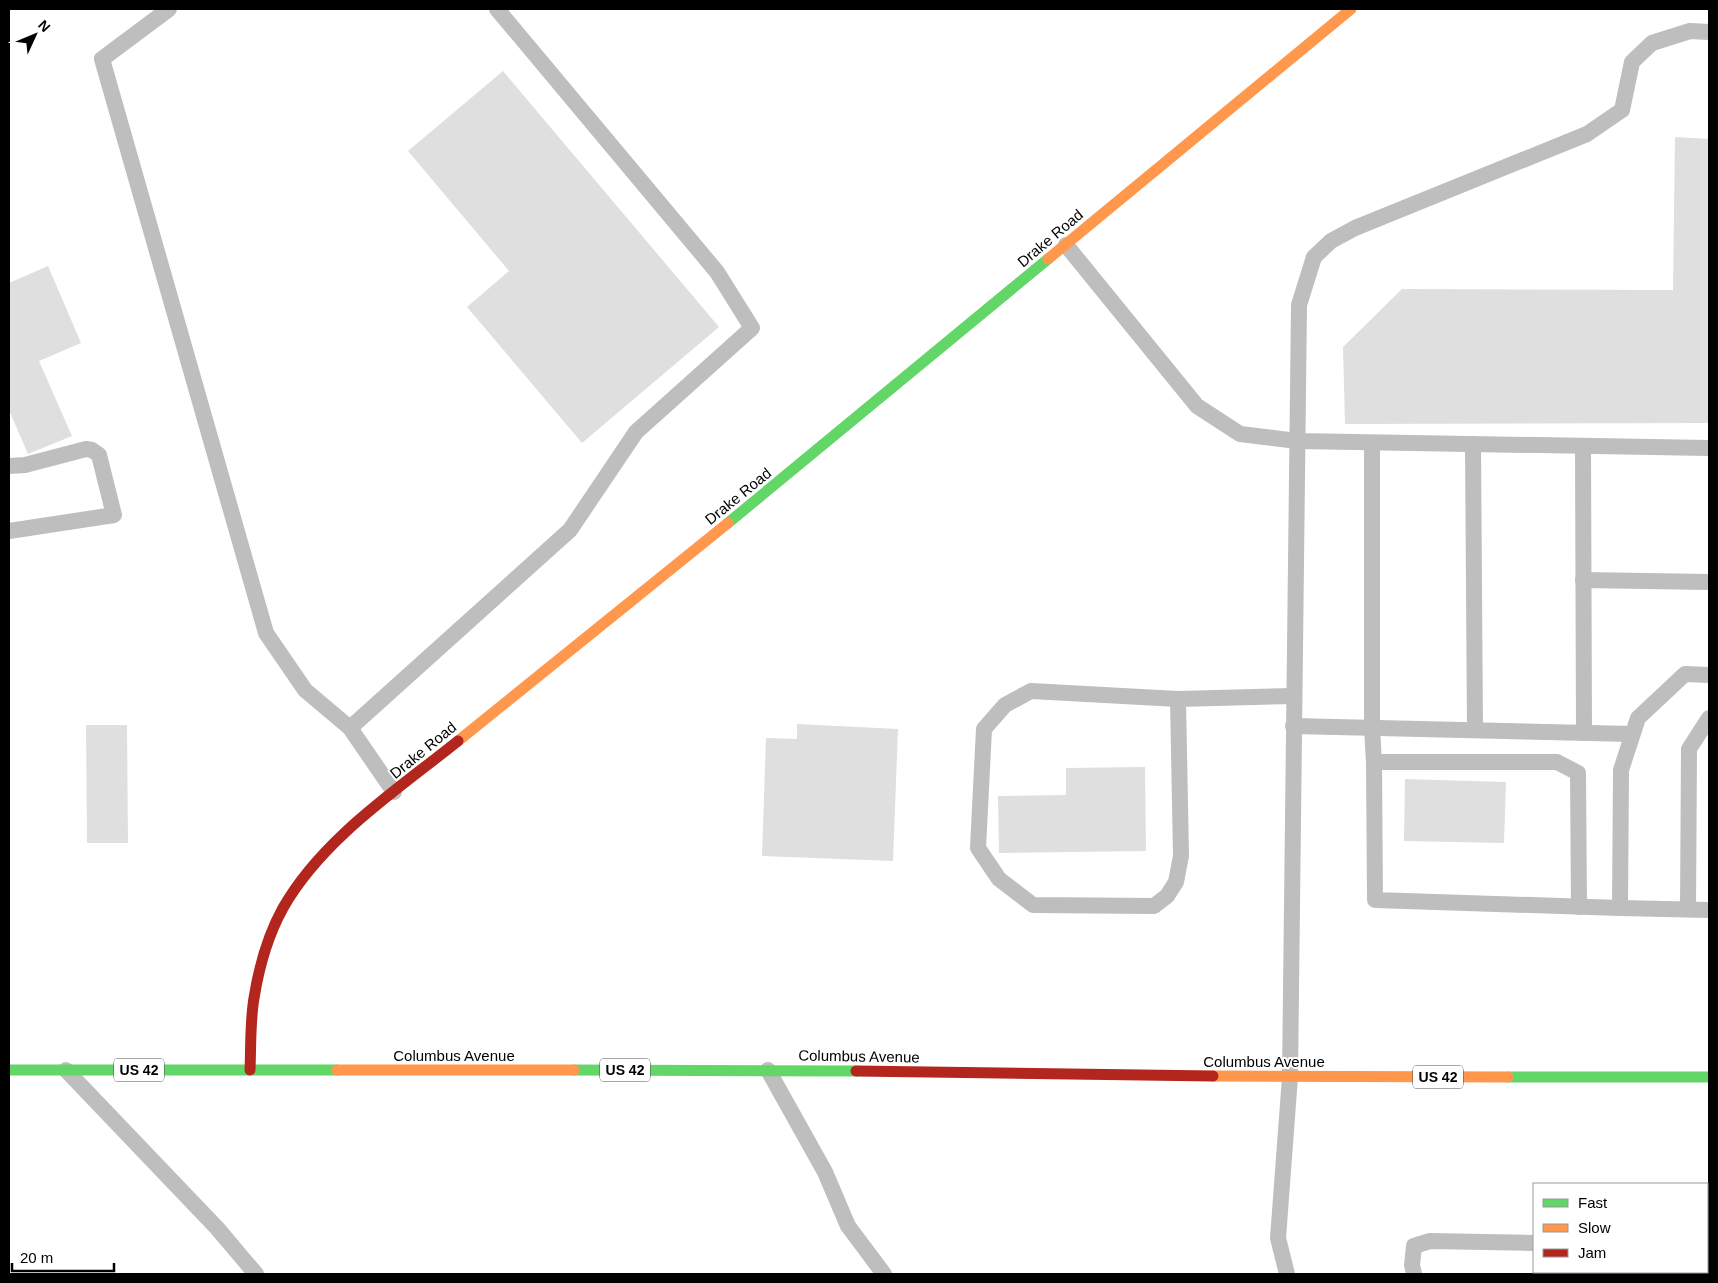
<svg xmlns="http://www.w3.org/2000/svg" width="1718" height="1283" font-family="Arial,sans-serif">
<rect width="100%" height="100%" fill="#fff"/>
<g fill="#dfdfdf">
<polygon points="503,71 719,327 582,443 467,307 509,271 408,151"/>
<polygon points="1675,137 1709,139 1709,423 1345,424 1343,347 1402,289 1673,290"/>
<polygon points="48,266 81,343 39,361 72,436 28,454 9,410 9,283"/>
<polygon points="797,724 898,729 893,861 762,856 766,738 797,739"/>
<polygon points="86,725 127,725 128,843 87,843"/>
<polygon points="1145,767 1146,851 999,853 998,796 1066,795 1066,768"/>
<polygon points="1405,779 1506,782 1504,843 1404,841"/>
</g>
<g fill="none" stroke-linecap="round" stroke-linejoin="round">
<g stroke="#bebebe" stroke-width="16">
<polyline points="169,9 102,59 266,633 305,690 350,728 394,792"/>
<polyline points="1066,245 1197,406 1240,434 1297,441 1709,448"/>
<polyline points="1372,443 1372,728 1374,762 1375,900 1620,908"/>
<polyline points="1473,444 1475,730"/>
<polyline points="1583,446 1584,733"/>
<polyline points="9,466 25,465 86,449 92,450 99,455 114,515 9,531"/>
<polyline points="1583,580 1709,582"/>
<polyline points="1709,675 1685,674 1638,718 1621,770 1620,908 1709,910"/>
<polyline points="1178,699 1181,856 1176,882 1167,896 1154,906 1033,905 999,879 978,848 984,729 1005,705 1031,691 1178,699 1294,696"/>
<polyline points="1293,726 1632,734"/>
<polyline points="350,728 570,530 636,432 752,328 717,272 497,9"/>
<polyline points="1374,762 1557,762 1578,773 1579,907"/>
<polyline points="1688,909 1689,749 1709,718"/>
<polyline points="66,1070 217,1228 256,1274"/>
<polyline points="768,1070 825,1172 848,1226 884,1274"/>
<polyline points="1707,1248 1709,1248"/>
<polyline points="1287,1274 1278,1238 1290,1077 1299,305 1314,257 1331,241 1355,228 1587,134 1622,110 1632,62 1652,43 1690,31 1709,32"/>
<polyline points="1414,1274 1412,1265 1414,1246 1430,1241 1534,1243"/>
</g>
<g stroke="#63d668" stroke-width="11">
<polyline points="728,523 1048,259"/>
<polyline points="9,1070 337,1070"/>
<polyline points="574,1070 856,1071"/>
<polyline points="1508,1077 1709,1077"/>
</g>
<g stroke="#ff974d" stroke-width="11">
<polyline points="1048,259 1351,9"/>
<polyline points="458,741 728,523"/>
<polyline points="337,1070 574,1070"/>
<polyline points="1213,1076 1508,1077"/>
</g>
<g stroke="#b3261e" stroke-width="11">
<path d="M250,1070C251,1046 250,1022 254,998C259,967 268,935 283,908C322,839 397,790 458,741"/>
<polyline points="856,1071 1213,1076"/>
</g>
</g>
<g text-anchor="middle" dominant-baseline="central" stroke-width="4" stroke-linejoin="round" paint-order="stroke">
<g fill="#fff" stroke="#4c4c4c" stroke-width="1">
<rect x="114" y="1058.5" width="50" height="23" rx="4"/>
<rect x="600" y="1058.5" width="50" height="23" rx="4"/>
<rect x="1413" y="1065.5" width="50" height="23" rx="4"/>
</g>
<g font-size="14" font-weight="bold" fill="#000">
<text x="139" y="1070">US 42</text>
<text x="625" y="1070">US 42</text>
<text x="1438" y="1077">US 42</text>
</g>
<g font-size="15" fill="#000" stroke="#fff">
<text transform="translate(1050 238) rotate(-40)">Drake Road</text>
<text transform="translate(738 496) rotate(-39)">Drake Road</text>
<text transform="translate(423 750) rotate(-39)">Drake Road</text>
<text x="454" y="1055">Columbus Avenue</text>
<text transform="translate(859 1056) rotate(1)">Columbus Avenue</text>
<text x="1264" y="1061">Columbus Avenue</text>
</g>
</g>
<rect width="1718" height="1283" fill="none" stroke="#000000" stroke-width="20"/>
<rect x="1533" y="1183" width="175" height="90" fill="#ffffff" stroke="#999999"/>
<rect x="1543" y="1199" width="25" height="8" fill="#63d668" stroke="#999999"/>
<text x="1578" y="1208" font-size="15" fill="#000000">Fast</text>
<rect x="1543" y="1224" width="25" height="8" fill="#ff974d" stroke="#999999"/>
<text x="1578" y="1233" font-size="15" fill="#000000">Slow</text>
<rect x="1543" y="1249" width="25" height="8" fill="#b3261e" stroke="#999999"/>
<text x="1578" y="1258" font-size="15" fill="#000000">Jam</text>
<g transform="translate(35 35) rotate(46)" stroke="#ffffff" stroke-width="4" paint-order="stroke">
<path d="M0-4L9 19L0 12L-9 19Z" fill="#000000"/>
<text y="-8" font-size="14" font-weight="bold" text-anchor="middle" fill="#000000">N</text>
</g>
<path d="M12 1263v8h102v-8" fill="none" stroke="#000000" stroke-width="2.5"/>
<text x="20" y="1263" font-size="15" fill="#000000" stroke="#ffffff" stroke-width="4" paint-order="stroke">20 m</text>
</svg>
